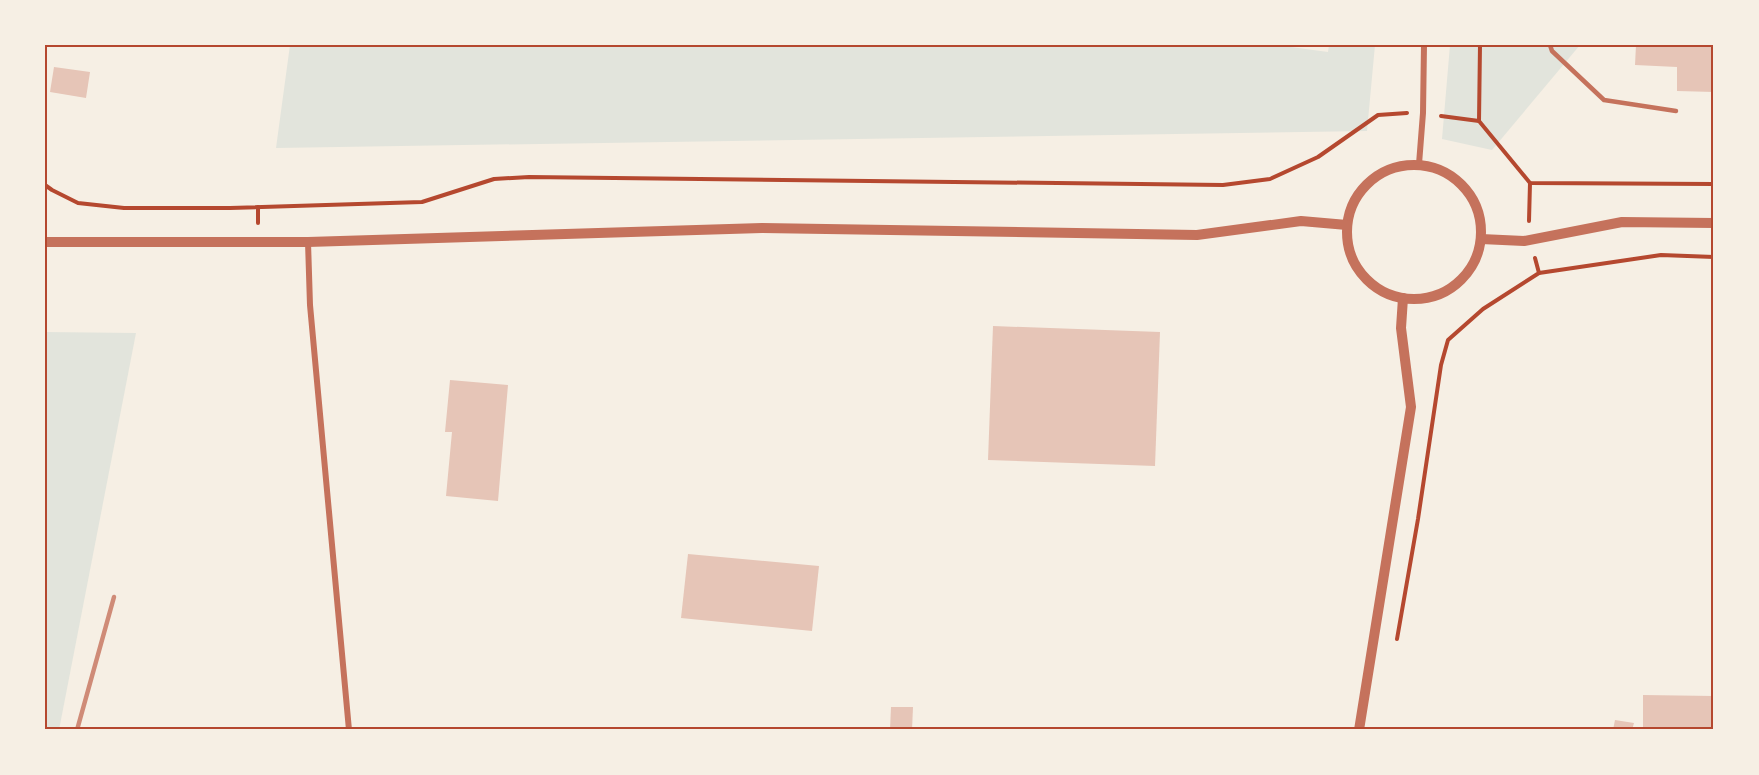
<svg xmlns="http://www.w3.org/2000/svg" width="1759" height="775" font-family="'Varela Round',sans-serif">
<rect width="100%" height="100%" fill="#f6efe4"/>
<g fill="#e2e4dc">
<polygon points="290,45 1276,45 1328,52 1329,45 1375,45 1367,131 276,148"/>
<polygon points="1450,45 1580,45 1492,150 1442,139"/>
<polygon points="45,332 136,333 59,730 45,730"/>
</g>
<g fill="#e6c5b7">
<polygon points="1636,45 1714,45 1714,92 1677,91 1677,67 1635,65"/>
<polygon points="54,67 90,72 86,98 50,92"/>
<polygon points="993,326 1160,332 1155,466 988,460"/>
<polygon points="450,380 508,385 498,501 446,496 452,432 445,432"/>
<polygon points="688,554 819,566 812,631 681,618"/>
<polygon points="1643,695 1714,696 1714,730 1643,730"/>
<polygon points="891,707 913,707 912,730 890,730"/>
<polygon points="1615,720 1634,723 1632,730 1613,730"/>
</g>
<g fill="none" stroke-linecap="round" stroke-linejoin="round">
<g stroke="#b5482f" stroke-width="4">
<polyline points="1480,45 1479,121 1530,183 1714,184"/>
<polyline points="1441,116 1479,121"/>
<polyline points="45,185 52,190 78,203 124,208 230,208 422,202 494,179 529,177 1223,185 1270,179 1318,157 1378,115 1407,113"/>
<polyline points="258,207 258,223"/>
<polyline points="1529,221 1530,183"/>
<polyline points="1539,273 1661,255 1714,257"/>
<polyline points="1397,639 1418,519 1441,365 1448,340 1483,309 1539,273 1535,258"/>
</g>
<polyline stroke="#c5725c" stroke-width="4.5" points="1550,45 1552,51 1604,100 1676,111"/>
<g stroke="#c5725c" stroke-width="6">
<polyline points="1419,164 1423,113 1424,45"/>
<polyline points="308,242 310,305 349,730"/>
</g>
<g stroke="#c5725c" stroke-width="10">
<circle cx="1414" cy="232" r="67"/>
<polyline points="1481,239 1524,241 1622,222 1714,223"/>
<polyline points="45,242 308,242 762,228 1197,235 1301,221 1347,225"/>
<polyline points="1359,730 1411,407 1401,328 1403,298"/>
</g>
<polyline stroke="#cf8b77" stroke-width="4.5" points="77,730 114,597"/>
</g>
<rect width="1759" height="775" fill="none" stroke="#f6efe4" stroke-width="93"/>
<rect x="46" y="46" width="1666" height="682" fill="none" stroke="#b5482f" stroke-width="2"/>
</svg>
